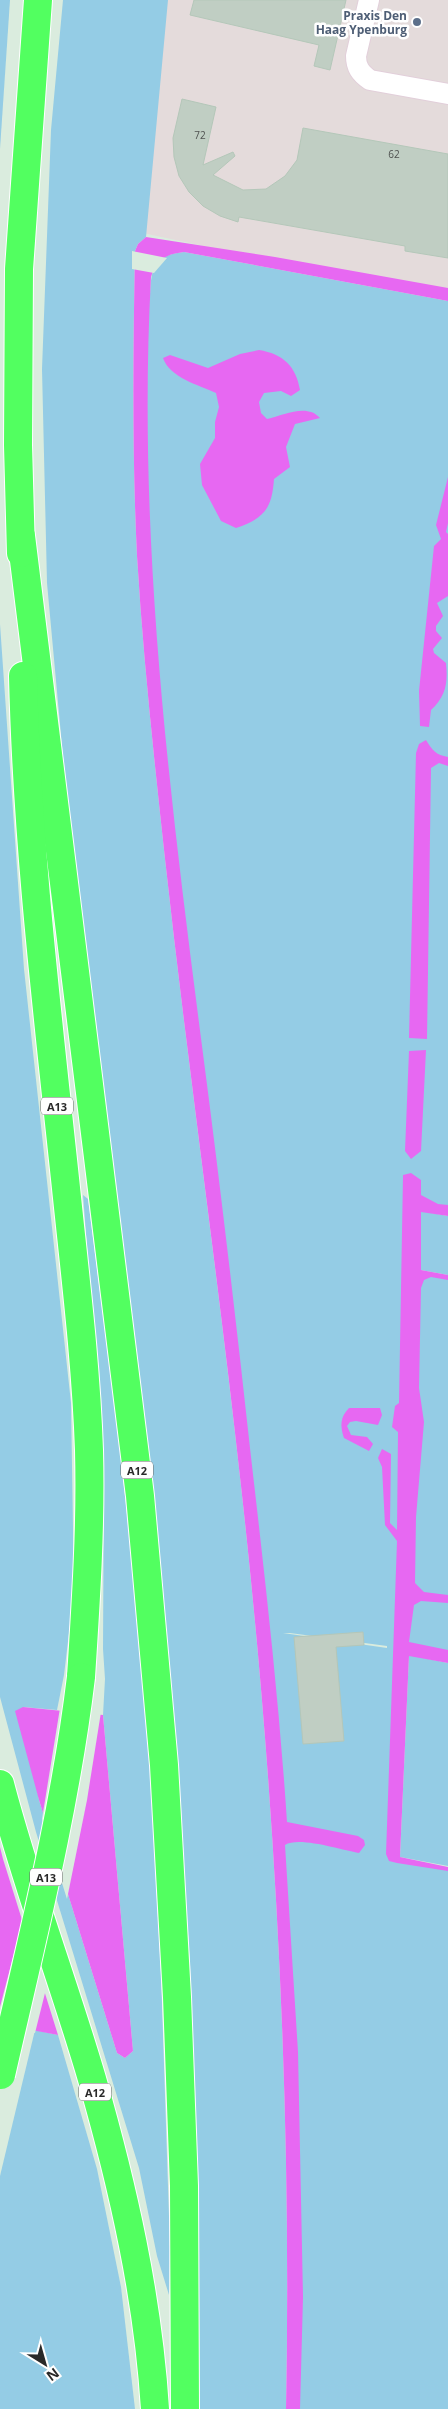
<svg xmlns="http://www.w3.org/2000/svg" width="448" height="2409" font-family="'Open Sans',sans-serif">
<rect width="100%" height="100%" fill="#daecde"/>
<polygon fill="#e4dbdb" points="167,0 448,0 448,298 138,232"/>
<g fill="#94cce5" fill-rule="evenodd">
<polygon points="0,0 10,0 0,149"/>
<path d="M63,0H168L146,237L138,244L135,251C133,353 132,454 137,556C143,657 154,758 165,859C188,1068 218,1277 241,1486C275,1790 292,2102 286,2409H198V2220L190,1965L178,1779L71,844L47,583L42,369L51,130Z"/>
<path d="M184,252L448,301V1212L413,1206V1270L448,1277V1656L401,1647L391,1856L448,1869V2409H293L289,2048L262,1631L208,1166L142,534L141,296L150,297C151,269 153,255 184,252ZM283,1633H290L387,1646V1648Z"/>
<polygon points="0,624 24,969 71,1403 74,1591 64,1675 57,1710 23,1707 39,1800 117,2053 125,2058 133,2051 103,1715 105,1679 103,1649 104,1467 83,1195 88,1199 118,1432 145,1679 161,1973 170,2247 169,2295 157,2256 139,2168 36,1832 0,1697"/>
<polygon points="421,1211 448,1216 448,1275 421,1270"/>
<polygon points="409,1655 448,1663 448,1866 400,1857"/>
<polygon points="35,2030 58,2035 97,2169 121,2287 135,2409 0,2409 0,2176"/>
</g>
<g fill="#e768f2">
<path d="M146,237L275,257L448,288V301L184,252C167,254 156,259 151,277C137,535 169,791 202,1046C220,1183 236,1320 251,1457C265,1578 279,1700 287,1822L358,1836L364,1840L365,1845L359,1853C341,1850 299,1836 285,1845L298,2052L303,2297L300,2409H286C292,2102 275,1790 241,1486C218,1276 188,1068 165,859C154,758 143,657 137,556C132,454 133,352 135,251L138,244Z"/>
<path d="M259,350C283,354 296,366 300,390L291,396L281,391L264,393L259,402L261,413L267,419C284,415 307,403 320,418L295,424L286,447L290,467L274,479C272,508 265,518 236,528L221,521L202,485L200,464L215,438V422L219,407L216,393C199,385 170,378 163,358L170,355L208,368L240,354Z"/>
<path d="M448,477V523L446,532L448,534V596L437,603L443,616L436,626V631L442,638L433,649L434,653L446,663C448,683 446,696 431,710L429,727L420,726L419,691L434,546L441,539L436,525Z"/>
<path d="M426,740C432,750 436,755 448,757V766L439,763L431,768L427,1039L409,1038L416,753L419,744Z"/>
<polygon points="426,1050 421,1151 411,1159 405,1151 409,1051"/>
<polygon points="411,1173 421,1180 421,1195 438,1204 448,1205 448,1216 421,1212 421,1270 448,1275 448,1280 431,1277 424,1280 421,1288 419,1388 424,1422 416,1517 415,1583 424,1592 448,1595 448,1603 421,1601 414,1605 409,1642 448,1650 448,1663 409,1656 400,1857 448,1867 448,1871 397,1863 389,1861 386,1854 397,1541 385,1525 382,1467 378,1458 382,1449 391,1454 390,1523 397,1530 398,1432 392,1427 395,1406 399,1403 403,1175"/>
<path d="M349,1408H380L382,1415L378,1425L356,1421L350,1422L347,1426L351,1435L367,1437L373,1444L369,1451L344,1438C340,1426 340,1417 349,1408Z"/>
<polygon points="23,1707 103,1715 133,2051 125,2058 117,2053 39,1800 15,1711"/>
<polygon points="0,1847 3,1859 58,2035 0,2024"/>
</g>
<g fill="#daecde">
<polygon points="132,251 167,258 154,273 132,269"/>
<polygon points="60,1708 101,1712 87,1800 67,1899 42,1819"/>
<polygon points="24,1915 46,1989 35,2033 0,2027 0,2007"/>
</g>
<g fill="#c0cec3" stroke="#b4c7b9">
<polygon points="194,0 346,0 330,70 314,66 319,45 190,15"/>
<polygon points="182,99 216,107 203,165 233,152 235,156 213,175 243,190 266,189 285,176 297,160 303,128 448,154 448,258 405,251 405,246 239,217 238,222 220,216 203,206 189,192 179,176 174,157 173,138"/>
<polygon points="363,1632 364,1645 336,1647 344,1741 303,1744 294,1637"/>
</g>
<g fill="none" stroke-linecap="round" stroke-linejoin="round">
<g stroke="#e2cfda" stroke-width="22">
<path id="minor" d="M369,0L356,56C356,67 360,73 370,80L448,94"/>
</g>
<g stroke="#fff" stroke-width="30">
<g id="highway">
<polyline points="21,536 140,1496 164,1765 177,1997 184,2186 185,2409"/>
<polyline points="21,553 18,445 19,269 38,0"/>
<path d="M23,676C27,847 48,1018 66,1188C75,1275 86,1363 89,1450C91,1526 86,1601 81,1677"/>
<path d="M0,1784C26,1884 63,1980 92,2079C123,2187 148,2297 155,2409"/>
</g>
</g>
<use href="#minor" stroke="#fff" stroke-width="20"/>
<use href="#highway" stroke="#52ff60" stroke-width="28"/>
<g stroke="#fff" stroke-width="30" stroke-linecap="butt">
<path id="highway-bridge" d="M1,2075C31,1943 65,1811 81,1677"/>
</g>
<use href="#highway-bridge" stroke="#52ff60" stroke-width="28"/>
</g>
<circle fill="#5c6f8a" stroke="#fff" stroke-width="2" cx="417" cy="22" r="5"/>
<g text-anchor="middle" dominant-baseline="central" stroke-width="5" stroke-linejoin="round" paint-order="stroke">
<g font-size="10" fill="#4f5250">
<text x="200" y="135">72</text>
<text x="394" y="154">62</text>
</g>
<g fill="#fff" stroke="#696969" stroke-width="1">
<rect x="41" y="1097.5" width="32" height="17" rx="4"/>
<rect x="121" y="1461.5" width="32" height="17" rx="4"/>
<rect x="30" y="1868.5" width="32" height="17" rx="4"/>
<rect x="79" y="2083.5" width="32" height="17" rx="4"/>
</g>
<g font-size="11" font-weight="bold" fill="#292929">
<text x="57" y="1106">A13</text>
<text x="137" y="1470">A12</text>
<text x="46" y="1877">A13</text>
<text x="95" y="2092">A12</text>
</g>
<g font-size="12" font-weight="bold" fill="#4e5e75" stroke="#fff" text-anchor="end">
<text x="407" y="15">Praxis Den<tspan x="407" dy="14">Haag Ypenburg</tspan></text>
</g>
</g>
<g transform="translate(45 2364) rotate(143)" stroke="#ffffff" stroke-width="4" paint-order="stroke">
<path d="M0-4L9 19L0 12L-9 19Z" fill="#292929"/>
<text y="-8" font-size="14" font-weight="bold" text-anchor="middle" fill="#292929">N</text>
</g>
</svg>
